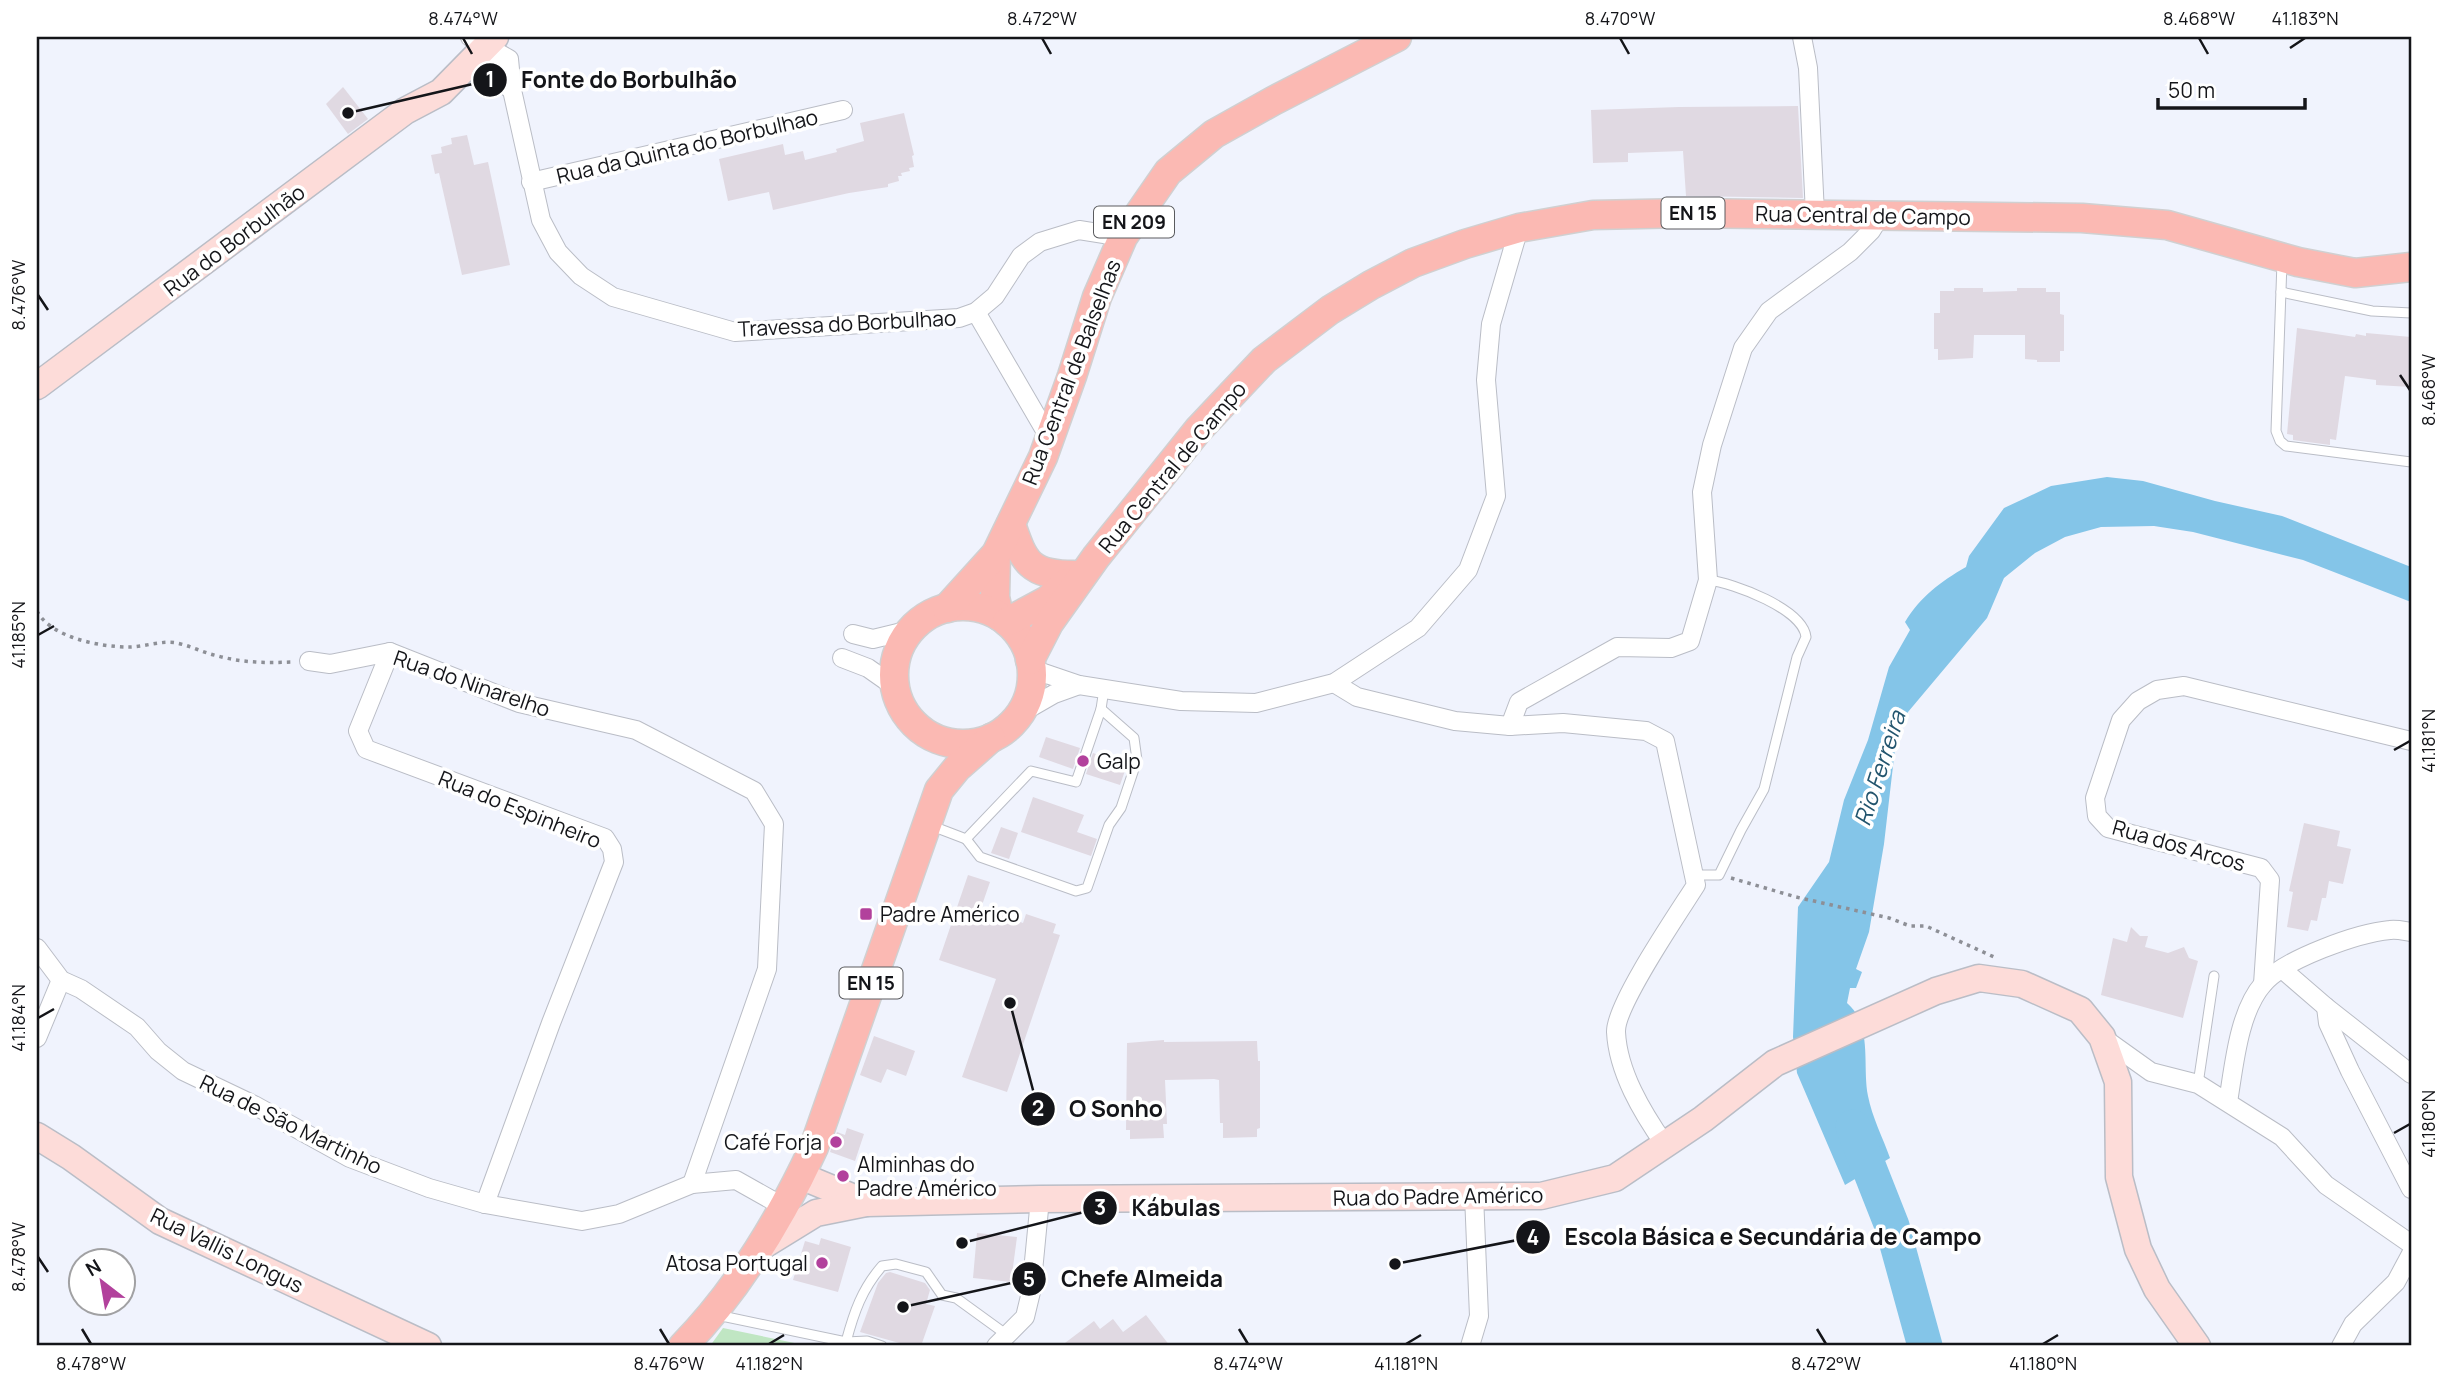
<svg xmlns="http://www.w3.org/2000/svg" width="2448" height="1383" font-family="Manrope,sans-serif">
<rect width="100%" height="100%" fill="#f0f3fd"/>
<polygon fill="#c0e6c3" points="723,1328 809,1346 710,1346"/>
<path fill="#84c5e8" d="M2107,477L2143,481L2215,501L2282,516L2411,567V602L2303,560L2193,532L2154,526L2101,527L2065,537L2035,553L2004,578L1987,618L1908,712L1896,740L1884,844L1869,932L1856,969L1862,972L1856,988H1850L1847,1003C1873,1025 1862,1066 1868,1096C1872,1117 1883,1138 1890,1158L1845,1185L1797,1073L1793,1037L1798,907L1829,862L1844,800L1868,740L1889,667L1910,630L1905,622C1921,596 1940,582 1966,567L1969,556L2004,508L2051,486Z"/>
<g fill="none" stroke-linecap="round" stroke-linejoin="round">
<polyline stroke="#84c5e8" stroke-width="35" points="1853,1127 1892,1226 1925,1346"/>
</g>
<g fill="#e0d9e2">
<polygon points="343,87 368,119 348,134 326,104"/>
<polygon points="1798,106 1803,198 1686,196 1683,151 1628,153 1628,162 1593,163 1591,110 1679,107"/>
<polygon points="904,113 914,155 912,156 914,167 909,168 910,171 901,173 902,176 898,176 899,181 888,184 888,187 849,193 773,210 769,192 728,201 719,159 783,144 785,155 803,151 805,160 837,152 836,149 864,141 860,123"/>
<polygon points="467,135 474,165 488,162 510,265 462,275 439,173 435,174 431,155 442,153 441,147 452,144 451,138"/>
<polygon points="1954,288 1983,288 1983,292 2017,291 2017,288 2046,288 2046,292 2060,292 2060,314 2064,315 2064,351 2060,351 2060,362 2037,362 2037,360 2025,359 2025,335 1974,335 1973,358 1938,360 1938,349 1934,349 1934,313 1940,313 1940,291 1954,291"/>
<polygon points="2297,328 2355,337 2356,334 2366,336 2366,333 2411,337 2411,387 2376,385 2376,380 2345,376 2336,440 2330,439 2330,445 2293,440 2293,435 2287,434"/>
<polygon points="1046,737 1080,748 1073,769 1039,757"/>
<polygon points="1093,753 1127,765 1120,785 1086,774"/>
<polygon points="1033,797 1084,815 1077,832 1097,839 1091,856 1021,832"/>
<polygon points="2304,823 2340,831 2337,846 2351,849 2343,884 2329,881 2326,898 2322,898 2317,921 2311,920 2308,931 2287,927 2293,892 2289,891"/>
<polygon points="1001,827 1018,833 1009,859 991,853"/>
<polygon points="968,875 990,882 981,908 1023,923 1026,914 1056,924 1053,933 1060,935 1007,1092 962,1077 996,979 939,960"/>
<polygon points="2131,927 2140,936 2148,936 2145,947 2168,953 2184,947 2189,958 2198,961 2183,1018 2101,995 2113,938 2127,942"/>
<polygon points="874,1036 915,1051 906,1076 887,1069 881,1083 860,1075"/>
<polygon points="1164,1040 1164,1042 1257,1041 1258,1061 1260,1061 1260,1128 1257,1129 1257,1137 1223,1138 1223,1123 1220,1123 1219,1080 1214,1079 1165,1080 1167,1124 1163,1124 1164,1138 1130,1139 1130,1130 1126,1130 1127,1043"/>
<polygon points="847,1128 864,1134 855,1161 830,1152 837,1132 845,1135"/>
<polygon points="977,1233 1017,1237 1011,1282 973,1278"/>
<polygon points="821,1238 851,1247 838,1292 793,1280 805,1241 819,1245"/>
<polygon points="890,1272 925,1283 930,1290 926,1304 935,1306 921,1346 910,1346 860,1332 878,1283 886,1273"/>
<polygon points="1146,1315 1170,1346 1061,1346 1094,1321 1100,1329 1113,1319 1123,1332"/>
</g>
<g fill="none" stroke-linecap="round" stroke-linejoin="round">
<g stroke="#babdc6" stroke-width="11">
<g id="lane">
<polyline points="2282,262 2276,431 2280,441 2286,446 2411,462"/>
<polyline points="2281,292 2372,311 2411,313"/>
<polyline points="932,826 966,839 1031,771 1076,782 1101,709 1104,689"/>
<polyline points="966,839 980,857 1076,891 1087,888 1109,825 1121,808 1137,760 1134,738 1101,709"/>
<path d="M1694,875H1719L1741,830L1764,789L1797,657L1806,637C1803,609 1734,583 1708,580"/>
<polyline points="2198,1084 2214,976"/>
<polyline points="717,1315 846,1342 867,1341 882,1346"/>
<path d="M846,1342C854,1312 862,1289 882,1266L896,1264L926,1272L942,1295L956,1298L1007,1335"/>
</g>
</g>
<g stroke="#babdc6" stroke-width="20">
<g id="street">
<polyline points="470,37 509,59 512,90 541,220 558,252 581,276 613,297 735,332 959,318 976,312 995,296 1021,256 1040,242 1079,230 1123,237"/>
<polyline points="1802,37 1808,68 1815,214"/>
<polyline points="487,45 492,76 512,90"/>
<polyline points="531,182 843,110"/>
<polyline points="976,312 1043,427 1051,435"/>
<polyline points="853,634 873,639 910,630"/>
<polyline points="390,652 358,731 366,749 605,838 612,849 614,862 551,1023 485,1204"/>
<polyline points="842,658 868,668 895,687"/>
<polyline points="309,661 330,664 390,652 519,703 636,730 754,791 774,824 767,969 692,1184"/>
<polyline points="1032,669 1079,685 1181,701 1256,703 1334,683 1418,628 1468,570 1496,496 1486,380 1491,324 1519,228"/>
<path d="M1334,683L1357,697L1455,721L1510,726L1563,723L1646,731L1665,741L1696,885C1679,912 1615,1005 1616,1032C1618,1072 1642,1112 1665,1145"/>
<polyline points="1021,713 1054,694 1079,685"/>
<polyline points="1510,726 1519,702 1617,647 1671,648 1690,641 1708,580 1702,492 1712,445 1743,348 1769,311 1850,252 1871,231 1881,215"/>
<polyline points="37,948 61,980 81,989 137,1027 158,1051 183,1071 254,1105 350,1158 429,1188 485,1204 582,1221 619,1214 692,1184 736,1180 784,1207"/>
<polyline points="2282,969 2326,1007 2411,1074"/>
<polyline points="2263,984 2270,880 2261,868 2108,828 2097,816 2095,798 2121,720 2138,701 2157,690 2184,686 2411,741"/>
<polyline points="2326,1007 2328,1023 2350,1071 2411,1189"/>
<polyline points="2102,1037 2151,1072 2198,1084 2282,1137 2326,1185 2411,1244"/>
<polyline points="37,1038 61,980"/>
<path d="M2228,1102C2234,1067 2238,1013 2263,984C2284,959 2358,933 2390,930C2397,929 2404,931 2411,932"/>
<polyline points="996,1346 1025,1317 1031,1292 1040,1199"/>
<polyline points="1470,1346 1479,1316 1474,1195"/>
<polyline points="2341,1346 2353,1324 2396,1282 2411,1254"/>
</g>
</g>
<g stroke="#babdc6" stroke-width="29">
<g id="secondary">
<polyline points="37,386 405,111 441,92 495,37"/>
<polyline points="37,1136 71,1157 160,1221 428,1346"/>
<polyline points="801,1176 866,1203"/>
<polyline points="764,1245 816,1213 866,1203 1040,1199 1541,1196 1615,1178 1703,1119 1775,1063 1936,991 1979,978 2022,984 2080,1010 2102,1037 2118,1082 2119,1177 2138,1249 2157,1289 2197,1346"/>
</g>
</g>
<g stroke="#d0d0d1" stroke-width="31">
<g id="primary">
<path d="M1011,524C1024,563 1030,575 1074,575"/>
<polyline points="996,554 995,597 999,616"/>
<circle cx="963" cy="675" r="69"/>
<polyline points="947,608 996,554 1043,457 1072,376 1097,297 1123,237 1168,172 1214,134 1273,101 1397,37"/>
<polyline points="1007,622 1048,600 1066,583"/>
<polyline points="1030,660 1049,623 1096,557 1198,430 1264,360 1330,310 1371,285 1413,263 1465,244 1519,228 1593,215 1687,213 2082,218 2167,225 2298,262 2355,273 2411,267"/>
<path d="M683,1346C739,1289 780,1220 814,1147L939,790L957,768L991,738"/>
</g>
</g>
<g stroke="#8d8f96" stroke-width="3.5" stroke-dasharray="3.5 5" stroke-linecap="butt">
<path d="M37,611C51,638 101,647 129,647C144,647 162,640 177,643C191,646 204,653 218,656C243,663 268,663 293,662"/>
<polyline points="1731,878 1796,897 1889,918 1910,926 1926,926 1994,957"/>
</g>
<use href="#lane" stroke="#fff" stroke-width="9"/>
<use href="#street" stroke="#fff" stroke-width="18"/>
<use href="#secondary" stroke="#fddcd9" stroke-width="26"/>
<use href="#primary" stroke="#fbb9b3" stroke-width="28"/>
</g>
<path fill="none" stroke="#141519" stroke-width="2.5" d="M463,38L472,54M1042,38L1051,54M1620,38L1629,54M2199,38L2208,54M2290,48L2305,38M38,295L48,310M2400,375L2410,390M38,635L54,626M2394,750L2410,741M38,1018L54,1009M2394,1133L2410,1124M38,1257L48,1272M82,1329L91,1344M660,1329L669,1344M1239,1329L1248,1344M1817,1329L1826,1344M769,1344L784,1335M1406,1344L1421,1335M2043,1344L2058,1335"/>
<g fill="#b2419c" stroke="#fff" stroke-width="2.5">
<circle cx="1083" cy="761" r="7"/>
<rect x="859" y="907" width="14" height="14" rx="3.5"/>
<circle cx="836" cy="1142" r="7"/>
<circle cx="843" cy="1176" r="7"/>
<circle cx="822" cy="1263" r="7"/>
</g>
<g text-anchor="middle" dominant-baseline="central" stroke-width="7" stroke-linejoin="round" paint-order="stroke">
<g fill="#fff" stroke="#5a5b5e" stroke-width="2">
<rect x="1661.5" y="197.5" width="63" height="31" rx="5"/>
<rect x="1094" y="206.5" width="80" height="31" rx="5"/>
<rect x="839.5" y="967.5" width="63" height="31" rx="5"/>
</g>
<g font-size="19" font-weight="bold" fill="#141519">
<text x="1693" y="213">EN 15</text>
<text x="1134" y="222">EN 209</text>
<text x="871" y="983">EN 15</text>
</g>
<g font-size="21" fill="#141519" stroke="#fff">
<text transform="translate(687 146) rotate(-13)">Rua da Quinta do Borbulhao</text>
<text transform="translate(1863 215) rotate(1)">Rua Central de Campo</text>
<text transform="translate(234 240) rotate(-37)">Rua do Borbulhão</text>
<text transform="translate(847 323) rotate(-3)">Travessa do Borbulhao</text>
<text transform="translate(1071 372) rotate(-69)">Rua Central de Balselhas</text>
<text transform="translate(1172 467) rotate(-50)">Rua Central de Campo</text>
<text transform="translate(472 683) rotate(19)">Rua do Ninarelho</text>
<text transform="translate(520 809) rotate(22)">Rua do Espinheiro</text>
<text transform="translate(2179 845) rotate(16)">Rua dos Arcos</text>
<text transform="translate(291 1124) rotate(26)">Rua de São Martinho</text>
<text transform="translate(1438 1196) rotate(-1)">Rua do Padre Américo</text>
<text transform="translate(227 1250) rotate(26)">Rua Vallis Longus</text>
</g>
<g font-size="21" fill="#141519" stroke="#fff" text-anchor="start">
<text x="1097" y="761">Galp</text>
<text x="880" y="914">Padre Américo</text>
<text x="822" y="1142" text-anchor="end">Café Forja</text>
<text x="857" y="1164">Alminhas do<tspan x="857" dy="24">Padre Américo</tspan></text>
<text x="808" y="1263" text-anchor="end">Atosa Portugal</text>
</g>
<g font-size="23" font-style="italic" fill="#23556e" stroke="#fff">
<text transform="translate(1879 768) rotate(-72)">Rio Ferreira</text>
</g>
</g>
<path fill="none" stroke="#141519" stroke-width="2.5" d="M348 113L490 80M1010 1003L1038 1109M962 1243L1100 1208M1395 1264L1533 1237M903 1307L1029 1279"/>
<g fill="#141519" stroke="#fff" stroke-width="2.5">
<circle cx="348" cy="113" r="7"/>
<circle cx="1010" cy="1003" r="7"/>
<circle cx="962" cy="1243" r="7"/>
<circle cx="1395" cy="1264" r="7"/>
<circle cx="903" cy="1307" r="7"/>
<circle cx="490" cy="80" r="18"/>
<circle cx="1038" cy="1109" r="18"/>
<circle cx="1100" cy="1208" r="18"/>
<circle cx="1533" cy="1237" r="18"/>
<circle cx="1029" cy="1279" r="18"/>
</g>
<g font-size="21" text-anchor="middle" font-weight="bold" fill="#fff">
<text x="490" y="87">1</text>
<text x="1038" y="1116">2</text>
<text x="1100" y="1215">3</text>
<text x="1533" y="1245">4</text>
<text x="1029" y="1287">5</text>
</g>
<g font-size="23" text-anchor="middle" font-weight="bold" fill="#141519" stroke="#fff" stroke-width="7" stroke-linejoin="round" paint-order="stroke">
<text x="629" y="88">Fonte do Borbulhão</text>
<text x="1116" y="1117">O Sonho</text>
<text x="1176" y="1216">Kábulas</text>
<text x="1773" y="1245">Escola Básica e Secundária de Campo</text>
<text x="1142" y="1287">Chefe Almeida</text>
</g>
<rect width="2448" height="1383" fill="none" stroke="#ffffff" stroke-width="77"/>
<g transform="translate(102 1282) rotate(329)"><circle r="33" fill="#ffffff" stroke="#a1a1a3" stroke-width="2"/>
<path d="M0-5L12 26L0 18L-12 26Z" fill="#b2419c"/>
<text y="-10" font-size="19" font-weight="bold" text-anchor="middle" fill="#141519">N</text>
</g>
<path d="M2158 98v10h147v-10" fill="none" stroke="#141519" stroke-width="3.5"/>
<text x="2168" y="98" font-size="21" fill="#141519" stroke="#ffffff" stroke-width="5" paint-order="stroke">50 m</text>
<rect x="38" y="38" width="2372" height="1306" fill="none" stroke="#141519" stroke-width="2.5"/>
<g font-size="18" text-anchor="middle" fill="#141519">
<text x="463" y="25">8.474°W</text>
<text x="1042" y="25">8.472°W</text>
<text x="1620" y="25">8.470°W</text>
<text x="2199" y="25">8.468°W</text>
<text x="2305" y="25">41.183°N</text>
<text transform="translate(19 295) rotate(-90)" y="6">8.476°W</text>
<text transform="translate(2429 390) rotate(-90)" y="6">8.468°W</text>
<text transform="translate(19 635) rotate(-90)" y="6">41.185°N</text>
<text transform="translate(2429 741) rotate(-90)" y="6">41.181°N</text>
<text transform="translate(19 1018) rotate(-90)" y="6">41.184°N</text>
<text transform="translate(2429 1124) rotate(-90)" y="6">41.180°N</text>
<text transform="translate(19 1257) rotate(-90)" y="6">8.478°W</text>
<text x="91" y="1370">8.478°W</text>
<text x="669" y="1370">8.476°W</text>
<text x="769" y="1370">41.182°N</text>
<text x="1248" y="1370">8.474°W</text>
<text x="1406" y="1370">41.181°N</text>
<text x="1826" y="1370">8.472°W</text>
<text x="2043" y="1370">41.180°N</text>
</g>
</svg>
